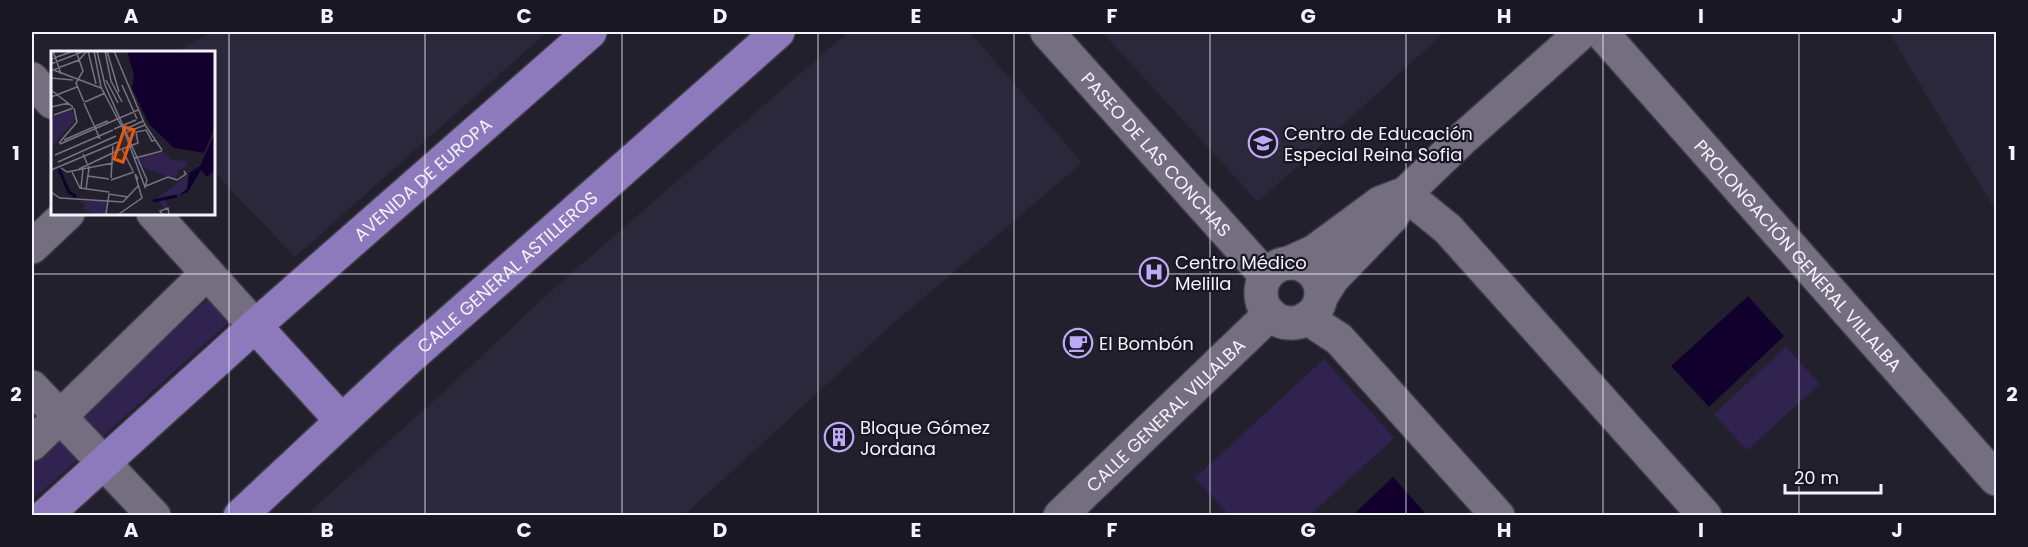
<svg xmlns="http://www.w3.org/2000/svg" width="2028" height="547" font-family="Poppins,sans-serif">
<rect width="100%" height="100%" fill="#23202e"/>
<g fill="#2c283b">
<polygon points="211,32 547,32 295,257 213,171 213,52 176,52"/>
<polygon points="848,32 970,32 1082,163 889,327 684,515 306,515 436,399 551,291"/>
<polygon points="1102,32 1445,32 1258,202"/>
<polygon points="1889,32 1996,32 1996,211"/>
</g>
<g fill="#30234f">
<polygon points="211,296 232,319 103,436 83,416"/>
<polygon points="1786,347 1820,384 1747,450 1714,414"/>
<polygon points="1324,359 1394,438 1310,515 1229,515 1195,478"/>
<polygon points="61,436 80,457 32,500 32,464"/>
</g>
<g fill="#11002d">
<polygon points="1748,296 1784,336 1709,407 1671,366"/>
<polygon points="1393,477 1427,515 1353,515"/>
</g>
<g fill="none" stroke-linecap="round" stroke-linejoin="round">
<g stroke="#403d49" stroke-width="36">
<g id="minor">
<path id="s1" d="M1047,32L1266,276"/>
<path id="s2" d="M1601,32L1996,479"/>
<polyline points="32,79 52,102"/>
<polyline points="1405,194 1448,229 1705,516"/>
<polyline points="153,213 255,326"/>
<polyline points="32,247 68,213"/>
<polyline points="1307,318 1339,339 1498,516"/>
<polyline points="32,387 154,516"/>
<polyline points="32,444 207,273"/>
</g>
</g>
<g stroke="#403d49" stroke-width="36">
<g id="tertiary">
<polyline points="1289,263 1315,251 1380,203 1401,195"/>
<circle cx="1291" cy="293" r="30"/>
<polyline points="1321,297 1333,278 1392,217 1405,194 1460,141 1582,32"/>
<path id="s3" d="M1060,516L1270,314"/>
</g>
</g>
<g stroke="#403d49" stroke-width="36">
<g id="primary">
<polyline points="255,326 341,420"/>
<path id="s4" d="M45,516L255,326L590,32"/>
<path id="s5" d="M240,516L407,360L778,32"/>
</g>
</g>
<use href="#minor" stroke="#736f80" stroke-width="33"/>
<use href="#tertiary" stroke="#736f80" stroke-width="33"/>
<use href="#primary" stroke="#8c7abc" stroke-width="33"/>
</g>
<path fill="none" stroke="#f4f2fc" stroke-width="1.5" stroke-opacity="0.55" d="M229,32V516M425,32V516M622,32V516M818,32V516M1014,32V516M1210,32V516M1406,32V516M1603,32V516M1799,32V516M32,274H1996"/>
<defs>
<g id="school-ring" transform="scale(1.5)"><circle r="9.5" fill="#1a1724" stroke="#bcaaf6" stroke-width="1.5"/><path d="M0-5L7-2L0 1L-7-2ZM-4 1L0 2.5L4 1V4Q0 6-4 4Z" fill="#bcaaf6"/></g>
<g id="hospital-ring" transform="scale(1.5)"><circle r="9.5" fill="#1a1724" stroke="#bcaaf6" stroke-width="1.5"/><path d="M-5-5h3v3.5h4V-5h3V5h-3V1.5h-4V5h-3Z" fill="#bcaaf6"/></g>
<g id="cafe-ring" transform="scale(1.5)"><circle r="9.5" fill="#1a1724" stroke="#bcaaf6" stroke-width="1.5"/><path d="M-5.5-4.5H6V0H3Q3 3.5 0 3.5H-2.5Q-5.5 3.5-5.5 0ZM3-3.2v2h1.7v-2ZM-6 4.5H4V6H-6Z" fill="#bcaaf6"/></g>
<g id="building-ring" transform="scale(1.5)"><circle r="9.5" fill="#1a1724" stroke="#bcaaf6" stroke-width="1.5"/><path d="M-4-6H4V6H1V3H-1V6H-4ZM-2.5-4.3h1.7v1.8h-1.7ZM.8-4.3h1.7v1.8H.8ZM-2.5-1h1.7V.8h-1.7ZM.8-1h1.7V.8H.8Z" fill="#bcaaf6"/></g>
</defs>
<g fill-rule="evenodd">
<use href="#school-ring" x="1263" y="143"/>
<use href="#hospital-ring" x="1154" y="272"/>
<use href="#cafe-ring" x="1078" y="343"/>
<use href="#building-ring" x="839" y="437"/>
</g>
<g text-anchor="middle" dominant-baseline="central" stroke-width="4.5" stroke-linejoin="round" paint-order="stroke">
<g font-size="18" fill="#f4f2fc" stroke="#1a1724" text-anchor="start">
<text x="1284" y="133">Centro de Educación<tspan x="1284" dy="21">Especial Reina Sofia</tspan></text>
<text x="1175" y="262">Centro Médico<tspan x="1175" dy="21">Melilla</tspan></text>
<text x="1099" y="343">El Bombón</text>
<text x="860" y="427">Bloque Gómez<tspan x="860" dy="21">Jordana</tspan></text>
</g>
<g font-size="18" fill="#f4f2fc" stroke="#1a1724">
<text stroke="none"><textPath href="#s1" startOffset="164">PASEO DE LAS CONCHAS</textPath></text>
<text stroke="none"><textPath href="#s4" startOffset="506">AVENIDA DE EUROPA</textPath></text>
<text stroke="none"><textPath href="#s2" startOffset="298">PROLONGACIÓN GENERAL VILLALBA</textPath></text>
<text stroke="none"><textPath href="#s5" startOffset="362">CALLE GENERAL ASTILLEROS</textPath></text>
<text stroke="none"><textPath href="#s3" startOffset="146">CALLE GENERAL VILLALBA</textPath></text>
</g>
</g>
<g transform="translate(51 51)">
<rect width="164" height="164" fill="#23202e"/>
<path d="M20,58L26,67L1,95L0,67ZM113,101L121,109L137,110L134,116L127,119L125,129L90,115L87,107ZM137,124L136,137L130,143H133L114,149L117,157L113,158L109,150L101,151ZM25,150H57L55,163H43L34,159L33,152Z" fill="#30234f"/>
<path d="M76,0H163V78L153,102L123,97L98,73L81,37L83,24ZM163,84V120L156,126L150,119L137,141L127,145L136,138L138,122L149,115Z" fill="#11002d"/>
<path fill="none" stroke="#11002d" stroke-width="3" d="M8,118L18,141L25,146M102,150L126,145"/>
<path fill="none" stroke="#777480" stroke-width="1.5" d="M2,0L10,23M25,0L32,20L25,32L33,51M37,0L45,33M43,0L50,36L74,82L94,136L96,129L54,34L46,0M54,0L60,30L71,51M56,0L68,41M63,0L94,74L111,99M0,8L23,0M0,13L31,1M0,18L50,37M4,18L28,9L35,1M0,27L22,29M55,29L67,52M71,34L86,68M0,39L22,56M0,46L26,36M34,51L54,42M33,52L49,88M0,56L18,52M3,64L22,57M63,78L85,69M73,79L92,70M76,81L94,74M13,89L56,70L57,73M8,92L26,71L23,57M9,93L87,59M71,98L87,92L85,81L95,79L101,90L104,89M71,98L82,120M32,103L38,117L35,138M4,104L62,79M84,107L111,100M7,111L65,85M10,117L16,121L62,112M28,118L70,98M0,119L67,91M21,121L29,137L58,141M37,125L58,128M60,127L62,95M60,129L83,121M95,135L117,126L126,129L135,123L133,120M30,137L32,118M0,141L9,147L72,151L88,134M55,163L58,143L77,146M68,163L91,147L84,123L87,128M111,163L109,160L117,157L118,163"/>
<path fill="#e8590c" fill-opacity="0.15" stroke="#e8590c" stroke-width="3" d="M74,76L83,79L72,111L63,108Z"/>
<rect width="164" height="164" fill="none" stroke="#f4f2fc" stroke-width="3"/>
</g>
<rect width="2028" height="547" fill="none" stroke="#1a1724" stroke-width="66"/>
<path d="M1785 484v9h96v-9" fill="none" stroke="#f4f2fc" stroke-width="3"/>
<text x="1794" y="484" font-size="18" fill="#f4f2fc" stroke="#1a1724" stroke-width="4.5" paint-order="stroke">20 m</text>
<rect x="33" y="33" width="1962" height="481" fill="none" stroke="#f4f2fc" stroke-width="2"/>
<g font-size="20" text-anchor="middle" font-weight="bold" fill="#f4f2fc">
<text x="131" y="23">A</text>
<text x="327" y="23">B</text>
<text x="524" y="23">C</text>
<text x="720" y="23">D</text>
<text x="916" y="23">E</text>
<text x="1112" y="23">F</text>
<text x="1308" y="23">G</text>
<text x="1504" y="23">H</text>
<text x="1701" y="23">I</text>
<text x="1897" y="23">J</text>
<text x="16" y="160">1</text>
<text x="2012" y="160">1</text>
<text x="16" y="401">2</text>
<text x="2012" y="401">2</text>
<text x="131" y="537">A</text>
<text x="327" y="537">B</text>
<text x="524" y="537">C</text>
<text x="720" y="537">D</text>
<text x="916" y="537">E</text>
<text x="1112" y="537">F</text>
<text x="1308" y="537">G</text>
<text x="1504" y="537">H</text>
<text x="1701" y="537">I</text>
<text x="1897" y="537">J</text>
</g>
</svg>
